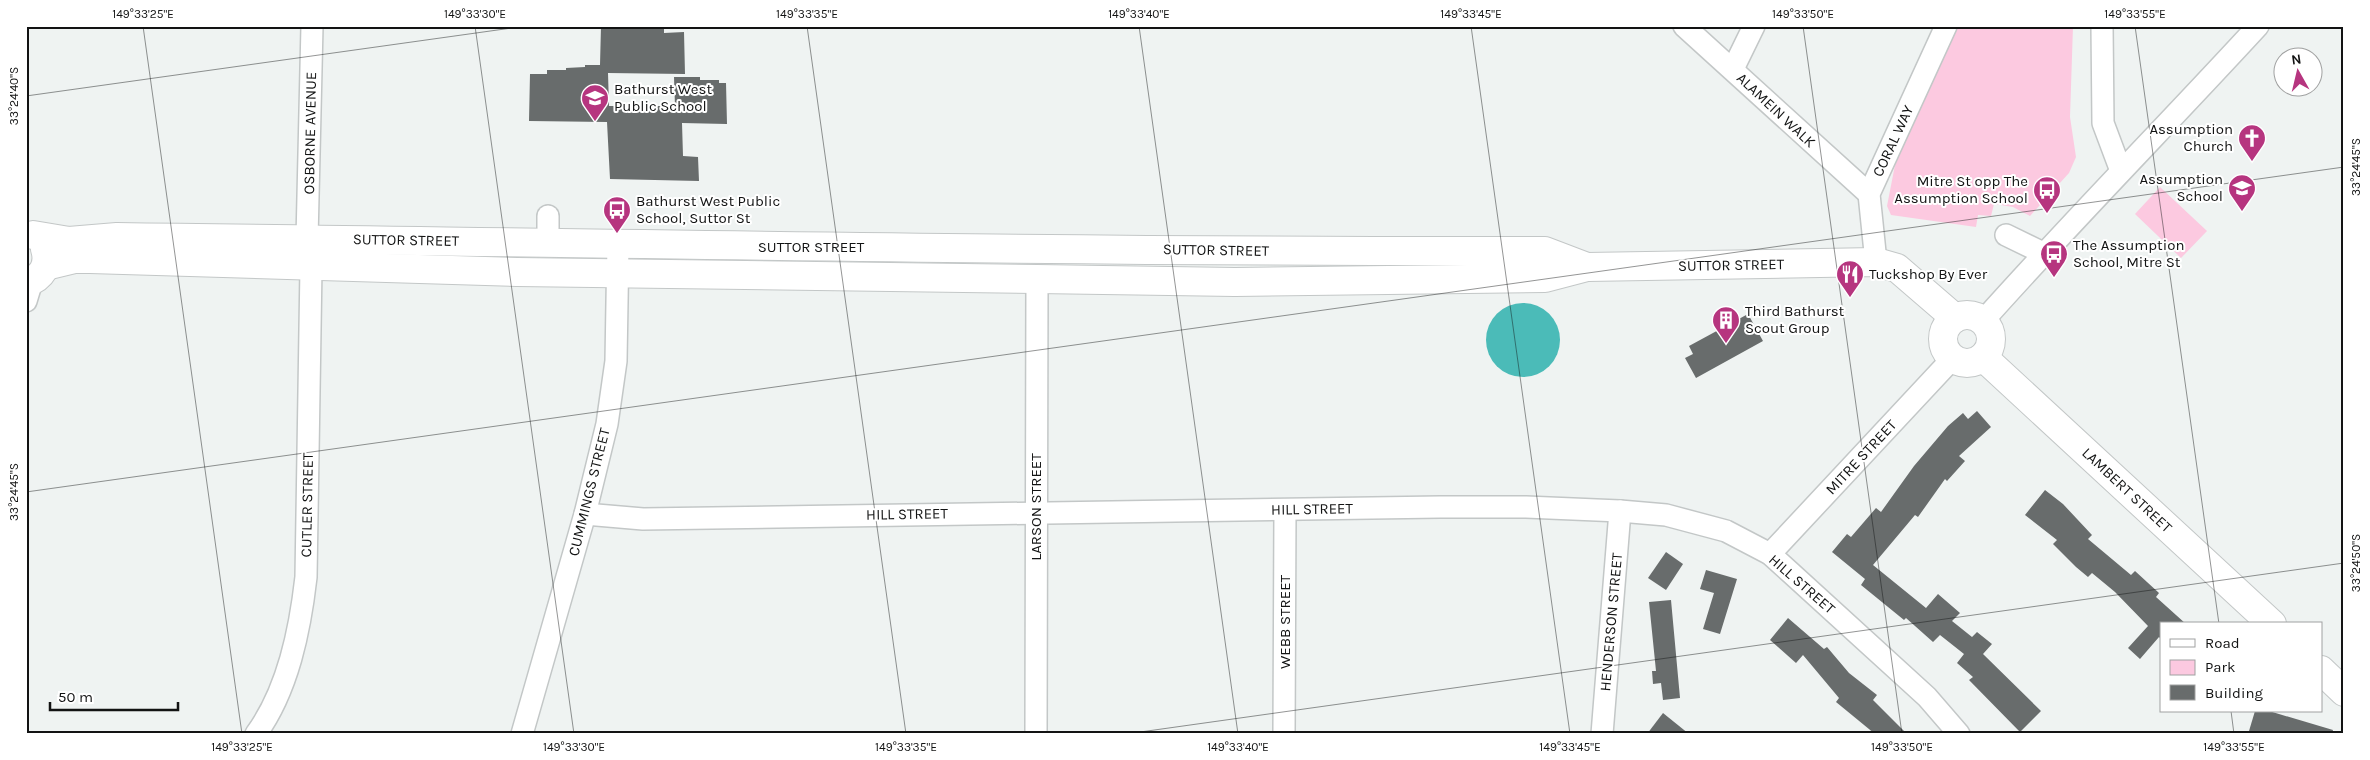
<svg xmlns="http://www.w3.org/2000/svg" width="2370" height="760" font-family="Karla,sans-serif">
<rect width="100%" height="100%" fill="#eff3f2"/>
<g fill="#fcc9e0">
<polygon points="1955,26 2073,26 2070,117 2076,157 2069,173 2030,216 2013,207 1994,204 1991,216 1978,215 1976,227 1891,215 1887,206 1895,165"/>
<polygon points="2160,187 2207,231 2181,258 2135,214"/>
</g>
<circle fill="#4bbbb8" cx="1523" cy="340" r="37"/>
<g fill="#686c6c">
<polygon points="601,26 646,26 664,28 664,33 684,32 685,74 608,73 609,106 675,106 674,77 700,77 700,80 719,80 719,83 726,83 727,124 682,123 683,156 698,157 699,181 610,179 607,122 529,121 530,74 547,74 547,70 566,70 566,68 585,67 585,65 600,65"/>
<polygon points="1748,314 1763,341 1696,378 1685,358 1693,354 1689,346"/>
<polygon points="1977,411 1991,427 1959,456 1965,461 1947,481 1945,479 1918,517 1915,515 1873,565 1926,608 1938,594 1960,613 1952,621 1972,637 1977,632 1992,644 1983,654 2041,711 2020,732 1969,680 1973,677 1957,663 1964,654 1940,635 1933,642 1906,618 1904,620 1861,585 1865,579 1832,552 1847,534 1851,537 1876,508 1881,512 1914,466 1948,426 1963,413 1968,419"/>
<polygon points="2045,490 2063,504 2092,535 2088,539 2131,575 2135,571 2159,593 2156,597 2186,624 2161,624 2161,639 2159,637 2140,659 2128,648 2148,626 2115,592 2092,573 2088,577 2076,567 2053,544 2057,540 2025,515"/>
<polygon points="1666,552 1683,564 1666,590 1648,578"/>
<polygon points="1706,570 1737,579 1720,634 1703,629 1714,593 1700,589"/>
<polygon points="1671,600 1680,698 1663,700 1661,683 1653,684 1652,671 1656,671 1649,602"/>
<polygon points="1788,618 1824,649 1827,647 1849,673 1877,695 1873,700 1907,734 1875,734 1836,702 1839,698 1803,655 1796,663 1770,640"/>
<polygon points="2255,711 2269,711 2333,730 2332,734 2258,734 2249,731"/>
<polygon points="1663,713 1689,734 1647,734"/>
</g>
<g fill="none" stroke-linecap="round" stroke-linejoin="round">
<g stroke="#c3c7c7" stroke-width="24">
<g id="minor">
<polyline points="1684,26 1869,194"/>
<polyline points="2102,26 2103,123 2121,171"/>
<polyline points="1733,69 1754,26"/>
<polyline points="548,216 548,242"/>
<polyline points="2006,235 2043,253"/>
<polyline points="307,239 312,26"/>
<polyline points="1876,262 1869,194 1946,26"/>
<polyline points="26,301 32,281"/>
<path d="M1983,321C2072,221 2167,125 2258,26"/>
<polyline points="585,514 643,519 1440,507 1526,507 1620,511 1666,515 1726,531 1770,554 1791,573 1927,697 1959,734"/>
<polyline points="1770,554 1952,359"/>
<path d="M256,734C288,690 300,630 306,577L311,267"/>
<polyline points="522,734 585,514 607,424 616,361 618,244"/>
<polyline points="1036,734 1037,279"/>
<polyline points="1284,734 1285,510"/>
<polyline points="1602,734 1620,511"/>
</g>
</g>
<g stroke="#c3c7c7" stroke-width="30">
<g id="major">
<path d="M33,235L69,241L117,237C593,243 1069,252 1545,251L1587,267"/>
<polyline points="46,266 75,259 90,259 517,272 1037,279 1235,282 1545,278 1587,267 1876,262 1897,268 1955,318"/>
<path d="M26,283C42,278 50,265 45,249"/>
<circle cx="1967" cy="339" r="24"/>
<polyline points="1983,357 2272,624"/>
<polyline points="2321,670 2344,692"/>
</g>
</g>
<use href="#minor" stroke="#fff" stroke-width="21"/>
<use href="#major" stroke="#fff" stroke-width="28"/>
</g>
<path fill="none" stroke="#121313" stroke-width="1" stroke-opacity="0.45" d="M143,26L242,734M475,26L574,734M807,26L906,734M1139,26L1238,734M1471,26L1570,734M1803,26L1902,734M2135,26L2219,624M26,96L526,26M26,492L2344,167M2231,711L2234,734M1126,734L2344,563"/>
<defs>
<g id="school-pin" transform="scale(1.4375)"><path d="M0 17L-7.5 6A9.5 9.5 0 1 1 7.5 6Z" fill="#b6357f" stroke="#fff"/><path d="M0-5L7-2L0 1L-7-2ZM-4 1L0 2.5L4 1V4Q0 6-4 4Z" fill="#fff"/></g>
<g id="church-pin" transform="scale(1.4375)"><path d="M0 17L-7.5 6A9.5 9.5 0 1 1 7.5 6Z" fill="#b6357f" stroke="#fff"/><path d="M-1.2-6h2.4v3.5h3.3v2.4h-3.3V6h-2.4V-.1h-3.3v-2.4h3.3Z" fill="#fff"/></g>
<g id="bus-pin" transform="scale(1.4375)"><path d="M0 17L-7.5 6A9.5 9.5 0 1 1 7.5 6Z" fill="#b6357f" stroke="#fff"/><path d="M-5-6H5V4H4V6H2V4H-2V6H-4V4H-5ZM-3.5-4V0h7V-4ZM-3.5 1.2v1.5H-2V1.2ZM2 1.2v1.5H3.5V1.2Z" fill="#fff"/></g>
<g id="restaurant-pin" transform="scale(1.4375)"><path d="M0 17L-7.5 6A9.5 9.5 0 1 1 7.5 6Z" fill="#b6357f" stroke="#fff"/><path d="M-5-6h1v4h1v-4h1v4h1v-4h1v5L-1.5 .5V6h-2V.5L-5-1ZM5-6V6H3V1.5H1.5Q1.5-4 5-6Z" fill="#fff"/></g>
<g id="building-pin" transform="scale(1.4375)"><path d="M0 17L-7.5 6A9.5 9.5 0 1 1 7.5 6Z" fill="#b6357f" stroke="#fff"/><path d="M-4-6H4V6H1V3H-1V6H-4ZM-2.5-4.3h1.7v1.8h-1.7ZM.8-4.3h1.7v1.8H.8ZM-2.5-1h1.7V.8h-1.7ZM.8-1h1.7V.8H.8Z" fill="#fff"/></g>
</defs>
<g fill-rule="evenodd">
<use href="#school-pin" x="595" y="98"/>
<use href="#church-pin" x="2252" y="138"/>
<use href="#school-pin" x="2242" y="188"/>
<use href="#bus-pin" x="2047" y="190"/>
<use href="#bus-pin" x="617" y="210"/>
<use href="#bus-pin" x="2054" y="254"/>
<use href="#restaurant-pin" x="1850" y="274"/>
<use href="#building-pin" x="1726" y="320"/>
</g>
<g text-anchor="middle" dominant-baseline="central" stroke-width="4" stroke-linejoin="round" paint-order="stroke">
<g font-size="15" fill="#121313" stroke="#fff" text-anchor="start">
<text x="614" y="89">Bathurst West<tspan x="614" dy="17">Public School</tspan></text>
<text x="2233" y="129" text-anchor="end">Assumption<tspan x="2233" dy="17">Church</tspan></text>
<text x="2223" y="179" text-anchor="end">Assumption<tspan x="2223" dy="17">School</tspan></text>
<text x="2028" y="181" text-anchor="end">Mitre St opp The<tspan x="2028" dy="17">Assumption School</tspan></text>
<text x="636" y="201">Bathurst West Public<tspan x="636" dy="17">School, Suttor St</tspan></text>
<text x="2073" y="245">The Assumption<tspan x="2073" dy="17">School, Mitre St</tspan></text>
<text x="1869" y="274">Tuckshop By Ever</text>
<text x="1745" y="311">Third Bathurst<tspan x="1745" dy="17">Scout Group</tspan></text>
</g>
<g font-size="15" fill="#121313" stroke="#fff">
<text transform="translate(1776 110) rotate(43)">ALAMEIN WALK</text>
<text transform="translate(310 133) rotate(-89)">OSBORNE AVENUE</text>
<text transform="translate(1893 141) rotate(-65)">CORAL WAY</text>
<text transform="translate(406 240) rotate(1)">SUTTOR STREET</text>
<text x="811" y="247">SUTTOR STREET</text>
<text transform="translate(1216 250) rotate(1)">SUTTOR STREET</text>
<text transform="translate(1731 265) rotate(-1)">SUTTOR STREET</text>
<text transform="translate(1861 457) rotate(-47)">MITRE STREET</text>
<text transform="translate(2127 490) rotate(43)">LAMBERT STREET</text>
<text transform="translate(589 492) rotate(-76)">CUMMINGS STREET</text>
<text transform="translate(307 505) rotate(-89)">CUTLER STREET</text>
<text transform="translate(1036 507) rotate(-90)">LARSON STREET</text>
<text transform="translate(1312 509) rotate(-1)">HILL STREET</text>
<text transform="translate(907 514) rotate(-1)">HILL STREET</text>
<text transform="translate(1802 584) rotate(41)">HILL STREET</text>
<text transform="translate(1285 622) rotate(-90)">WEBB STREET</text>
<text transform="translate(1611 622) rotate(-85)">HENDERSON STREET</text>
</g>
</g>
<rect width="2370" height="760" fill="none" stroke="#ffffff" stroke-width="55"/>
<rect x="2160" y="622" width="162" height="90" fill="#ffffff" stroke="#a0a1a1"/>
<rect x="2170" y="639" width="25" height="8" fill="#ffffff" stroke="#a0a1a1"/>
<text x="2205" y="648" font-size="15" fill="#121313">Road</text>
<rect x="2170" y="660" width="25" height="15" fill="#fcc9e0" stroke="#a0a1a1"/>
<text x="2205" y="672" font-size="15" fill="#121313">Park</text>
<rect x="2170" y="685" width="25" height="15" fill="#686c6c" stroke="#a0a1a1"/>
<text x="2205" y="698" font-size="15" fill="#121313">Building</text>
<g transform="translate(2298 72) rotate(352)"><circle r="24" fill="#ffffff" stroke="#a0a1a1"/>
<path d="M0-4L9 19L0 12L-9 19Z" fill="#b6357f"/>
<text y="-8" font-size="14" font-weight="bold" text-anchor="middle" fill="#121313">N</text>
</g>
<path d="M50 702v8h128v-8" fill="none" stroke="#121313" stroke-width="2.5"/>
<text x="58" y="702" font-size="15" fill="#121313" stroke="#ffffff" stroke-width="4" paint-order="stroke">50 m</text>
<rect x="28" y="28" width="2314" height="704" fill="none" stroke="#121313" stroke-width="2"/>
<g font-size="12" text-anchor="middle" fill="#121313">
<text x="143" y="18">149°33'25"E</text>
<text x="475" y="18">149°33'30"E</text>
<text x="807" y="18">149°33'35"E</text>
<text x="1139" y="18">149°33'40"E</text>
<text x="1471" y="18">149°33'45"E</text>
<text x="1803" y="18">149°33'50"E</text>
<text x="2135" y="18">149°33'55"E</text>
<text transform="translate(14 96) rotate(-90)" y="4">33°24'40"S</text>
<text transform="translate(2356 167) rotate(-90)" y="4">33°24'45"S</text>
<text transform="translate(14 492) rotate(-90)" y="4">33°24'45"S</text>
<text transform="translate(2356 563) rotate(-90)" y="4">33°24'50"S</text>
<text x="242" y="751">149°33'25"E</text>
<text x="574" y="751">149°33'30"E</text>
<text x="906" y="751">149°33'35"E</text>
<text x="1238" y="751">149°33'40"E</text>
<text x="1570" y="751">149°33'45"E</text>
<text x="1902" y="751">149°33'50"E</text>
<text x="2234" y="751">149°33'55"E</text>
</g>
</svg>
